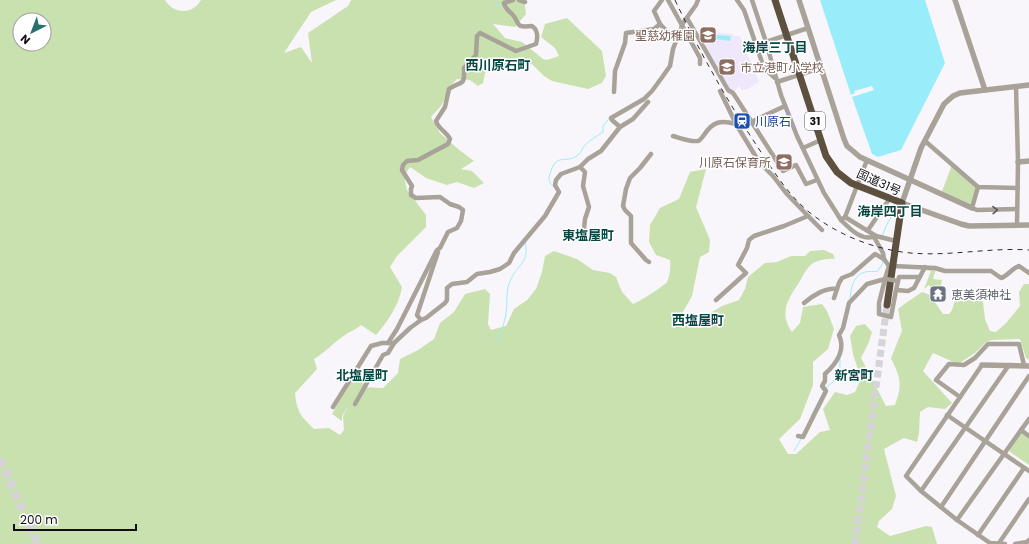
<svg xmlns="http://www.w3.org/2000/svg" width="1029" height="544" font-family="Poppins,'Noto Sans JP',sans-serif">
<rect width="100%" height="100%" fill="#f8f6fb"/>
<polygon fill="#efe7fb" points="712,32 733,34 734,36 740,36 759,82 748,89 742,90 739,86 734,91 728,88 704,46 711,41"/>
<g fill="#c9e1af" fill-rule="evenodd">
<path d="M0,0H165C170,9 182,14 192,9C196,7 199,3 201,0H336L311,12L284,53L301,47L312,63L308,33L348,6L351,0H524L526,14L515,27L493,24L505,38L522,42L543,59L547,60L559,56L555,48L541,37L545,24L567,18L602,51L606,76L602,83L588,89L552,81L544,76L532,64L507,67L487,64L483,83L478,86L470,80L457,79L452,84L441,106L431,117L440,133L458,149L474,161L461,169L472,171L484,183L474,188L457,182L447,185L426,178L410,167L404,176L407,190L426,215V227L397,256L390,267L402,287C399,305 388,321 376,335L361,325C356,330 350,331 345,335C334,342 326,352 314,359L317,369L295,393C297,413 301,416 314,429L329,428L340,435L344,430L343,416L349,405L342,416V421L332,414L357,370L369,379L364,387H359L383,388L398,373L400,359L418,350L434,339L440,323L454,312L465,294L485,289L490,294L488,324L491,330L506,326L514,309L527,300L536,289L542,272L545,256L554,251L577,259L593,270L610,273L616,277L622,292L633,304C639,302 664,286 667,282C670,275 671,267 670,260L656,255L649,242L650,225L660,208L679,199L690,172L706,169L696,207L710,240L709,252L700,257L692,296L680,317L689,326L722,306L739,300L745,289L748,277L765,263L777,262L791,256H805L810,251L824,250L833,254L835,259C828,258 819,260 813,263C808,266 803,275 800,281C789,298 778,312 792,332L800,323L803,307L822,304L827,311L834,329L828,349L813,362V385L800,419L779,439L788,454H796L820,432L830,430L823,409L835,392L847,395L855,392L861,379L853,354L850,336L856,326L865,324L872,332L869,342L861,358L886,406L895,405C903,383 900,378 891,358L902,331L898,309C906,302 914,298 922,292L930,295L943,314H949L952,310L956,297C964,293 977,296 983,302L985,319L990,331L996,332L1006,323L1020,306L1019,292L1024,284H1029V360L1026,358L1020,339L992,340L986,342L975,353L958,364L933,353L923,371L952,403L945,409L928,407L920,412L919,433L917,442L904,438L884,449L896,496L892,509L879,521L877,527L890,536L926,526L932,527L937,544H0ZM20,20H44V44H20Z"/>
<polygon points="952,165 977,187 972,208 941,194"/>
<polygon points="936,269 933,279 942,280 940,290 934,293 929,285 924,289 931,271 924,270"/>
<polygon points="1022,432 1029,436 1029,465 1010,452 1010,449"/>
</g>
<g fill="#99edfa">
<polygon points="820,0 925,0 945,63 901,150 878,157 872,154 852,97 874,90 872,86 854,91 855,93 851,95"/>
<polygon points="716,35 731,36 730,41 716,39"/>
</g>
<g fill="none" stroke-linecap="round" stroke-linejoin="round">
<g stroke="#99edfa" stroke-width="1">
<polyline points="495,4 502,4"/>
<path d="M554,187C549,183 548,180 550,174C556,151 566,165 578,155C582,152 582,148 585,145C590,140 597,136 603,132V126L609,119"/>
<polyline points="882,236 887,224 896,210"/>
<path d="M850,298C851,288 853,275 865,272C869,271 874,272 878,271L883,263L882,260"/>
<path d="M496,343C500,333 505,323 506,313C508,301 505,290 511,279C518,264 530,262 525,243"/>
<path d="M826,388C839,377 840,377 840,359"/>
<polyline points="811,416 824,391"/>
<polyline points="794,451 801,439"/>
</g>
<polyline stroke="#d6d3d9" stroke-width="4.5" stroke-dasharray="4.5 2" stroke-linecap="butt" points="739,128 749,123"/>
<polyline stroke="#d6d3d9" stroke-width="7" stroke-dasharray="7 3.5" stroke-linecap="butt" points="855,544 887,305"/>
<polyline stroke="#d6d3d9" stroke-width="8" stroke-dasharray="8 4" stroke-linecap="butt" points="0,459 38,544"/>
<g stroke="#a9a298" stroke-width="4.5">
<polyline points="519,0 525,2"/>
<polyline points="662,0 654,11 660,24 676,41"/>
<polyline points="668,0 700,58 700,64"/>
<polyline points="737,0 744,10 764,68 775,78"/>
<polyline points="752,0 766,42 781,95 797,136 824,193 841,220 845,217 867,160"/>
<polyline points="504,3 513,0"/>
<polyline points="687,18 728,90 733,93 737,99 783,171 796,165 806,184 817,180"/>
<polyline points="766,42 808,28"/>
<polyline points="777,82 820,68"/>
<polyline points="1016,87 1018,162 1017,225"/>
<polyline points="720,91 736,124"/>
<polyline points="614,92 615,71 625,43 626,33 654,29 660,24"/>
<polyline points="749,123 785,106"/>
<polyline points="620,127 612,120 611,118 644,99 652,91 663,76 670,66 673,49 683,23 696,5 698,0"/>
<path d="M673,136C680,138 690,142 698,141C701,140 702,137 704,135C713,121 721,120 736,124L756,157L765,168L773,176L786,193L808,216"/>
<polyline points="925,141 978,187 1018,188"/>
<polyline points="803,148 821,140"/>
<polyline points="978,187 972,208 977,210 1017,209"/>
<polyline points="845,217 876,236 896,241"/>
<path d="M841,220C850,229 862,242 876,236"/>
<polyline points="868,230 890,198"/>
<polyline points="874,237 883,253 884,259"/>
<polyline points="579,238 584,229 585,219 589,207 583,186 585,172 580,167"/>
<polyline points="649,262 646,260 631,243 631,216 625,210 623,206 626,189 630,178 640,168 651,154"/>
<path d="M893,266L935,268L945,271H991L1001,278C1008,276 1012,268 1019,266L1029,273"/>
<polyline points="919,277 899,277 896,290 908,291 914,288 925,267"/>
<polyline points="834,298 839,283 842,278 852,274 875,254 884,259 889,266 885,279 886,279"/>
<polyline points="716,300 746,273 738,265 747,248 749,240 754,236 784,226 808,216 822,230"/>
<path d="M804,303C812,296 826,287 837,289"/>
<polyline points="421,320 417,315 438,252"/>
<path d="M388,343L397,329L437,250L440,248L448,232L457,228L461,221L463,210L459,207L450,204L440,197L416,198L411,195V189L412,186L402,170L403,165L407,161L418,160L448,144L450,139C446,131 438,129 436,121L445,107L449,89C461,80 465,88 464,68L476,55L477,36L480,33L516,51L536,44C538,37 538,30 532,26C513,28 521,23 512,14C508,10 505,9 504,3"/>
<polyline points="982,365 906,476 921,491 957,520 990,543 1005,544"/>
<polyline points="960,397 936,380 949,364 964,365 975,358 988,344 1019,344 1024,365"/>
<polyline points="355,404 383,355 388,353 394,343"/>
<polyline points="333,407 371,346 382,343 394,343 410,328 421,320 426,318 445,303 447,300 447,288 452,284 467,282 477,274 490,272 500,269 509,263 514,253 545,216 559,192 555,185 556,180 561,174 580,167 588,159 601,151 620,127 633,119 648,102"/>
<polyline points="947,415 1029,471"/>
<polyline points="1021,430 1029,436"/>
<path d="M798,436L803,437L826,391L822,386L825,381V374C836,364 846,350 839,335L843,328L849,303L867,284L885,279L879,303V314L891,317L896,290"/>
<polyline points="921,491 1009,365"/>
<polyline points="941,507 1029,376"/>
<polyline points="957,520 1029,419"/>
<polyline points="978,535 1024,468"/>
<polyline points="999,543 1029,499"/>
<polyline points="1015,544 1027,542 1029,540"/>
</g>
<g stroke="#a9a298" stroke-width="5.5">
<polyline points="799,0 844,139 847,146 860,157 972,208"/>
<polyline points="955,0 985,90"/>
<polyline points="1029,85 960,93 953,96 944,104 921,148 902,203 961,224 969,226 1029,225"/>
<polyline points="1018,162 1029,161"/>
<polyline points="982,365 1029,366"/>
</g>
<polyline stroke="#5e503e" stroke-width="7" points="775,0 826,156 837,172 851,183 902,203 887,305"/>
<path stroke="#2e2a32" stroke-width="1" stroke-dasharray="5 5" stroke-linecap="butt" d="M675,0C698,49 725,97 755,143C771,167 786,193 809,212C835,233 868,247 902,252C944,258 987,247 1029,250"/>
<polyline stroke="#a9a298" stroke-width="4.5" points="886,279 898,281"/>
</g>
<defs><path id="oneway-chevron" d="M-2-3.5L2.5 0L-2 3.5" fill="none" stroke-width="1.6" stroke-linecap="round" stroke-linejoin="round"/></defs>
<use stroke="#5e5858" href="#oneway-chevron" transform="translate(995 210) rotate(-2)"/>
<defs>
<g id="school-square" transform="scale(0.9)"><rect x="-9" y="-9" width="18" height="18" rx="4" fill="#8d6e63" stroke="#fff"/><path d="M0-5L7-2L0 1L-7-2ZM-4 1L0 2.5L4 1V4Q0 6-4 4Z" fill="#fff"/></g>
<g id="station-square" transform="scale(0.9)"><rect x="-9" y="-9" width="18" height="18" rx="4" fill="#1a4fb4" stroke="#fff"/><path d="M-3-6H3Q5-6 5-4V2Q5 4 3 4L4.5 6H3L1.5 4h-3L-3 6H-4.5L-3 4Q-5 4-5 2V-4Q-5-6-3-6ZM-3.5-4v3h7v-3ZM-3.5 1v1.5H-2V1ZM2 1v1.5H3.5V1Z" fill="#fff"/></g>
<g id="temple-square" transform="scale(0.9)"><rect x="-9" y="-9" width="18" height="18" rx="4" fill="#6b7280" stroke="#fff"/><path d="M0-6L5-2H3V0L6.5 2.5H4V6H1.5V3h-3V6H-4V2.5H-6.5L-3 0V-2H-5Z" fill="#fff"/></g>
</defs>
<g fill-rule="evenodd">
<use href="#school-square" x="708" y="35"/>
<use href="#school-square" x="727" y="67"/>
<use href="#station-square" x="742" y="121"/>
<use href="#school-square" x="784" y="162"/>
<use href="#temple-square" x="938" y="294"/>
</g>
<g text-anchor="middle" dominant-baseline="central" stroke-width="3" stroke-linejoin="round" paint-order="stroke">
<rect fill="#fff" stroke="#59565d" stroke-width="1" x="805" y="112" width="20" height="18" rx="3"/>
<g font-size="11" font-weight="bold" fill="#120e17">
<text x="815" y="121">31</text>
</g>
<g font-size="12" fill="#785e54" stroke="#fff" text-anchor="end">
<text x="695" y="35">聖慈幼稚園</text>
<text x="740" y="67" text-anchor="start">市立港町小学校</text>
<text x="771" y="162">川原石保育所</text>
</g>
<g font-size="12" fill="#164399" stroke="#fff" text-anchor="start">
<text x="755" y="121">川原石</text>
</g>
<g font-size="12" fill="#120e17" stroke="#fff">
<text transform="translate(879 182) rotate(24)">国道31号</text>
</g>
<g font-size="12" fill="#5b616d" stroke="#fff" text-anchor="start">
<text x="951" y="294">恵美須神社</text>
</g>
<g font-size="13" font-weight="bold" fill="#074844" stroke="#fff">
<text x="775" y="47">海岸三丁目</text>
<text x="498" y="65">西川原石町</text>
<text x="890" y="211">海岸四丁目</text>
<text x="588" y="235">東塩屋町</text>
<text x="698" y="320">西塩屋町</text>
<text x="362" y="375">北塩屋町</text>
<text x="854" y="375">新宮町</text>
</g>
</g>
<g transform="translate(32 32) rotate(222)"><circle r="19" fill="#ffffff" stroke="#a09fa2"/>
<path d="M0-3L7 15L0 10L-7 15Z" fill="#28716c"/>
<text y="-6" font-size="11" font-weight="bold" text-anchor="middle" fill="#120e17">N</text>
</g>
<path d="M14 524v6h122v-6" fill="none" stroke="#120e17" stroke-width="2"/>
<text x="20" y="524" font-size="12" fill="#120e17" stroke="#ffffff" stroke-width="3" paint-order="stroke">200 m</text>
</svg>
